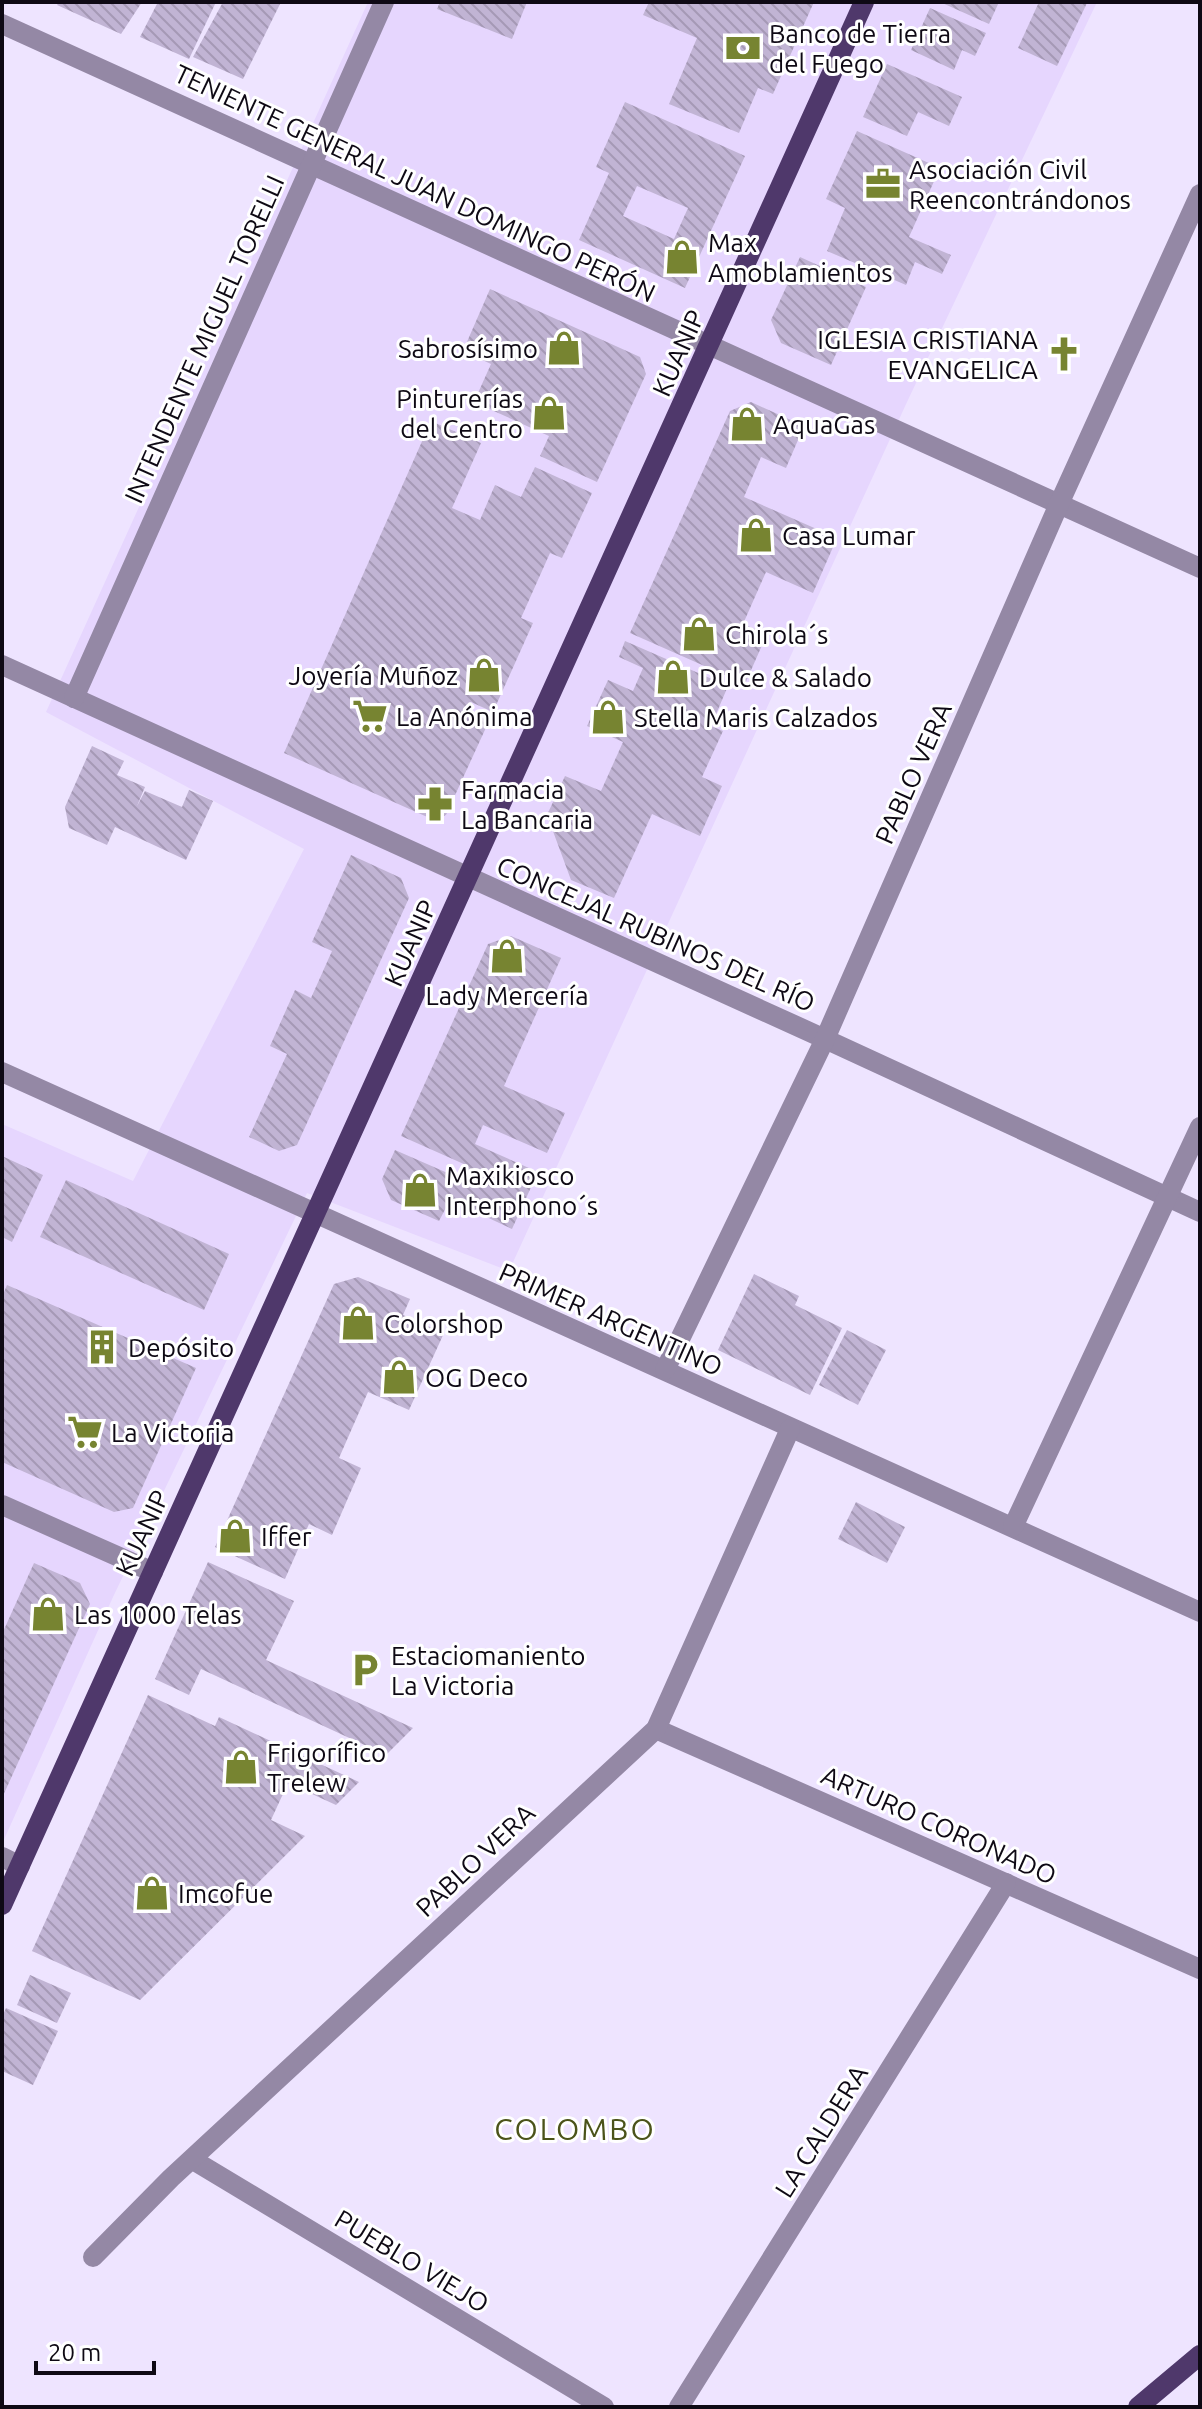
<svg xmlns="http://www.w3.org/2000/svg" width="1202" height="2409" font-family="Ubuntu,sans-serif">
<defs>
<pattern id="building-back-hatch" width="6" height="6" patternUnits="userSpaceOnUse" patternTransform="scale(2)"><rect width="6" height="6" fill="#c1b4d4"/><path d="M-1 5l2 2M0 0l6 6M5-1l2 2" fill="none" stroke="#a599b5"/></pattern>
</defs>
<rect width="100%" height="100%" fill="#eee4ff"/>
<polygon fill="#e6d6fe" points="368,2 1097,2 907,402 509,1271 307,1193 113,1597 2,1844 2,1124 133,1181 304,849 46,712"/>
<g fill="url(#building-back-hatch)" fill-rule="evenodd">
<polygon points="59,2 142,2 121,34 57,5"/>
<polygon points="158,2 216,2 189,59 140,37"/>
<polygon points="223,2 281,2 243,79 193,57"/>
<polygon points="440,2 527,2 512,39 437,9"/>
<polygon points="649,2 814,2 773,94 758,88 739,133 669,104 697,38 643,15"/>
<polygon points="940,2 999,2 989,24"/>
<polygon points="1039,2 1087,3 1057,66 1018,48"/>
<polygon points="930,8 986,33 975,56 962,50 954,70 911,50"/>
<polygon points="887,64 962,97 949,126 918,112 907,136 863,117"/>
<path d="M625,102L745,156L685,288L579,240L609,173L596,167ZM637,186L688,208L674,239L623,216Z"/>
<polygon points="857,131 940,168 909,237 951,255 942,274 915,262 906,285 827,251 845,208 826,199"/>
<polygon points="800,257 866,287 831,365 781,343 771,320"/>
<polygon points="490,289 640,357 646,374 597,482 540,456 549,436 474,402 491,364 463,351"/>
<polygon points="751,402 804,426 786,468 761,457 744,497 837,538 813,593 766,572 743,624 767,634 745,684 630,633 730,411"/>
<polygon points="431,421 481,443 452,508 480,520 495,485 521,497 535,467 592,493 562,558 550,553 521,618 533,623 493,712 471,702 467,711 489,721 446,815 434,820 284,753"/>
<polygon points="625,641 728,686 711,726 723,731 702,777 722,786 700,836 652,814 614,898 571,880 547,815 565,776 601,791 623,742 587,726 608,680 633,691 643,668 619,657"/>
<polygon points="92,746 124,761 117,775 145,787 137,806 145,791 182,807 189,790 213,801 186,860 115,827 107,845 69,828 65,807"/>
<polygon points="351,855 401,878 409,898 297,1145 279,1151 249,1137 287,1054 270,1046 295,990 311,998 332,951 312,942"/>
<polygon points="511,936 561,958 504,1086 565,1113 547,1153 483,1125 475,1144 538,1172 512,1229 450,1200 439,1221 391,1200 382,1179 395,1150 459,1178 466,1165 401,1136 488,944"/>
<polygon points="2,1156 43,1175 12,1242 2,1237"/>
<polygon points="66,1180 229,1254 204,1310 40,1237"/>
<polygon points="754,1274 799,1296 795,1305 842,1328 810,1395 718,1350"/>
<polygon points="358,1277 410,1299 403,1315 444,1333 409,1410 368,1392 339,1458 361,1468 332,1535 309,1524 285,1579 215,1547 334,1284"/>
<polygon points="7,1285 196,1368 133,1508 114,1512 2,1462 2,1297"/>
<polygon points="847,1330 886,1350 858,1405 819,1385"/>
<polygon points="856,1502 905,1527 887,1563 838,1539"/>
<polygon points="208,1562 294,1601 266,1660 413,1728 386,1755 201,1669 189,1695 155,1679"/>
<polygon points="34,1563 80,1583 90,1604 2,1798 2,1634"/>
<polygon points="148,1695 215,1726 219,1717 359,1782 336,1805 288,1783 271,1820 305,1836 140,2000 32,1951"/>
<polygon points="30,1975 71,1993 57,2023 17,2005"/>
<polygon points="6,2008 58,2031 33,2085 2,2071 2,2017"/>
</g>
<g fill="none" stroke-linecap="round" stroke-linejoin="round">
<g stroke="#9488a5" stroke-width="20">
<polyline points="2,24 1200,568"/>
<polyline points="2,665 825,1039 1200,1212"/>
<polyline points="74,698 384,2"/>
<polyline points="2,1072 1200,1612"/>
<polyline points="665,1370 825,1039 1059,504 1200,194"/>
<polyline points="2,1505 153,1572"/>
<polyline points="1013,1527 1200,1127"/>
<polyline points="656,1729 1200,1969"/>
<polyline points="2,1857 20,1866"/>
<polyline points="193,2160 604,2407"/>
<polyline points="93,2257 171,2178 656,1729 790,1429"/>
<polyline points="679,2407 1006,1883"/>
</g>
<g stroke="#4f386b" stroke-width="20">
<polyline points="2,1905 864,2"/>
<polyline points="1138,2407 1200,2355"/>
</g>
</g>
<defs>
<g id="bank-bare" transform="scale(2.76)"><path d="M-6-4H6V4H-6ZM0-2.3a2.3 2.3 0 1 0 0 4.6a2.3 2.3 0 1 0 0-4.6Z" fill="#778431" stroke="#fff" stroke-width="2.5" paint-order="stroke"/></g>
<g id="office-bare" transform="scale(2.76)"><path d="M-6-3h4V-5.5h4V-3h4V5H-6ZM-1-4.5V-3h2v-1.5ZM-6 0V1H6V0Z" fill="#778431" stroke="#fff" stroke-width="2.5" paint-order="stroke"/></g>
<g id="shop-bare" transform="scale(2.76)"><path d="M-5-2.5h2.3a2.7 3.5 0 0 1 5.4 0H5L5.5 6h-11ZM-1.5-2.5h3a1.5 2.3 0 0 0-3 0Z" fill="#778431" stroke="#fff" stroke-width="2.5" paint-order="stroke"/></g>
<g id="church-bare" transform="scale(2.76)"><path d="M-1.2-6h2.4v3.5h3.3v2.4h-3.3V6h-2.4V-.1h-3.3v-2.4h3.3Z" fill="#778431" stroke="#fff" stroke-width="2.5" paint-order="stroke"/></g>
<g id="supermarket-bare" transform="scale(2.76)"><path d="M-6-5.5h2.5l.6 2H6L4.5 2H-2.5L-4.4-4H-6ZM-1.5 3.2a1.3 1.3 0 1 0 .1 0ZM3 3.2a1.3 1.3 0 1 0 .1 0Z" fill="#778431" stroke="#fff" stroke-width="2.5" paint-order="stroke"/></g>
<g id="pharmacy-bare" transform="scale(2.76)"><path d="M-2-6h4v4h4v4h-4v4h-4v-4h-4v-4h4Z" fill="#778431" stroke="#fff" stroke-width="2.5" paint-order="stroke"/></g>
<g id="building-bare" transform="scale(2.76)"><path d="M-4-6H4V6H1V3H-1V6H-4ZM-2.5-4.3h1.7v1.8h-1.7ZM.8-4.3h1.7v1.8H.8ZM-2.5-1h1.7V.8h-1.7ZM.8-1h1.7V.8H.8Z" fill="#778431" stroke="#fff" stroke-width="2.5" paint-order="stroke"/></g>
<g id="parking-bare" transform="scale(2.76)"><path d="M-3.5-5.5H1a3.5 3.5 0 0 1 0 7H-1V5.5H-3.5ZM-1-3.4V-.6H.8a1.4 1.4 0 0 0 0-2.8Z" fill="#778431" stroke="#fff" stroke-width="2.5" paint-order="stroke"/></g>
</defs>
<g fill-rule="evenodd">
<use href="#bank-bare" x="743" y="48"/>
<use href="#office-bare" x="883" y="184"/>
<use href="#shop-bare" x="682" y="257"/>
<use href="#shop-bare" x="564" y="348"/>
<use href="#church-bare" x="1064" y="354"/>
<use href="#shop-bare" x="549" y="413"/>
<use href="#shop-bare" x="747" y="424"/>
<use href="#shop-bare" x="756" y="535"/>
<use href="#shop-bare" x="699" y="634"/>
<use href="#shop-bare" x="484" y="675"/>
<use href="#shop-bare" x="673" y="677"/>
<use href="#supermarket-bare" x="370" y="716"/>
<use href="#shop-bare" x="608" y="717"/>
<use href="#pharmacy-bare" x="435" y="804"/>
<use href="#shop-bare" x="507" y="956"/>
<use href="#shop-bare" x="420" y="1190"/>
<use href="#shop-bare" x="358" y="1323"/>
<use href="#building-bare" x="102" y="1347"/>
<use href="#shop-bare" x="399" y="1377"/>
<use href="#supermarket-bare" x="85" y="1432"/>
<use href="#shop-bare" x="235" y="1536"/>
<use href="#shop-bare" x="48" y="1614"/>
<use href="#parking-bare" x="365" y="1670"/>
<use href="#shop-bare" x="241" y="1767"/>
<use href="#shop-bare" x="152" y="1893"/>
</g>
<g text-anchor="middle" dominant-baseline="central" stroke-width="6" stroke-linejoin="round" paint-order="stroke">
<g font-size="26" fill="#0e0914" stroke="#fff" text-anchor="start">
<text x="769" y="33">Banco de Tierra<tspan x="769" dy="30">del Fuego</tspan></text>
<text x="909" y="169">Asociación Civil<tspan x="909" dy="30">Reencontrándonos</tspan></text>
<text x="708" y="242">Max<tspan x="708" dy="30">Amoblamientos</tspan></text>
<text x="1038" y="339" text-anchor="end">IGLESIA CRISTIANA<tspan x="1038" dy="30">EVANGELICA</tspan></text>
<text x="538" y="348" text-anchor="end">Sabrosísimo</text>
<text x="523" y="398" text-anchor="end">Pinturerías<tspan x="523" dy="30">del Centro</tspan></text>
<text x="773" y="424">AquaGas</text>
<text x="782" y="535">Casa Lumar</text>
<text x="725" y="634">Chirola´s</text>
<text x="458" y="675" text-anchor="end">Joyería Muñoz</text>
<text x="699" y="677">Dulce &amp; Salado</text>
<text x="396" y="716">La Anónima</text>
<text x="634" y="717">Stella Maris Calzados</text>
<text x="461" y="789">Farmacia<tspan x="461" dy="30">La Bancaria</tspan></text>
<text x="507" y="995" text-anchor="middle">Lady Mercería</text>
<text x="446" y="1175">Maxikiosco<tspan x="446" dy="30">Interphono´s</tspan></text>
<text x="384" y="1323">Colorshop</text>
<text x="128" y="1347">Depósito</text>
<text x="425" y="1377">OG Deco</text>
<text x="111" y="1432">La Victoria</text>
<text x="261" y="1536">Iffer</text>
<text x="74" y="1614">Las 1000 Telas</text>
<text x="391" y="1655">Estaciomaniento<tspan x="391" dy="30">La Victoria</tspan></text>
<text x="267" y="1752">Frigorífico<tspan x="267" dy="30">Trelew</tspan></text>
<text x="178" y="1893">Imcofue</text>
</g>
<g font-size="26" fill="#0e0914" stroke="#fff">
<text transform="translate(415 183) rotate(25)">TENIENTE GENERAL JUAN DOMINGO PERÓN</text>
<text transform="translate(204 339) rotate(-66)">INTENDENTE MIGUEL TORELLI</text>
<text transform="translate(678 353) rotate(-66)">KUANIP</text>
<text transform="translate(913 773) rotate(-66)">PABLO VERA</text>
<text transform="translate(656 934) rotate(24)">CONCEJAL RUBINOS DEL RÍO</text>
<text transform="translate(410 943) rotate(-66)">KUANIP</text>
<text transform="translate(611 1319) rotate(24)">PRIMER ARGENTINO</text>
<text transform="translate(142 1533) rotate(-65)">KUANIP</text>
<text transform="translate(939 1825) rotate(24)">ARTURO CORONADO</text>
<text transform="translate(475 1860) rotate(-43)">PABLO VERA</text>
<text transform="translate(821 2131) rotate(-58)">LA CALDERA</text>
<text transform="translate(412 2261) rotate(31)">PUEBLO VIEJO</text>
</g>
<g font-size="30" letter-spacing="2" fill="#4b531a" stroke="#fff">
<text x="575" y="2129">COLOMBO</text>
</g>
</g>
<rect width="1202" height="2409" fill="none" stroke="#0e0914" stroke-width="8"/>
<path d="M36 2361v12h118v-12" fill="none" stroke="#0e0914" stroke-width="4"/>
<text x="48" y="2361" font-size="24" fill="#0e0914" stroke="#ffffff" stroke-width="6" paint-order="stroke">20 m</text>
</svg>
